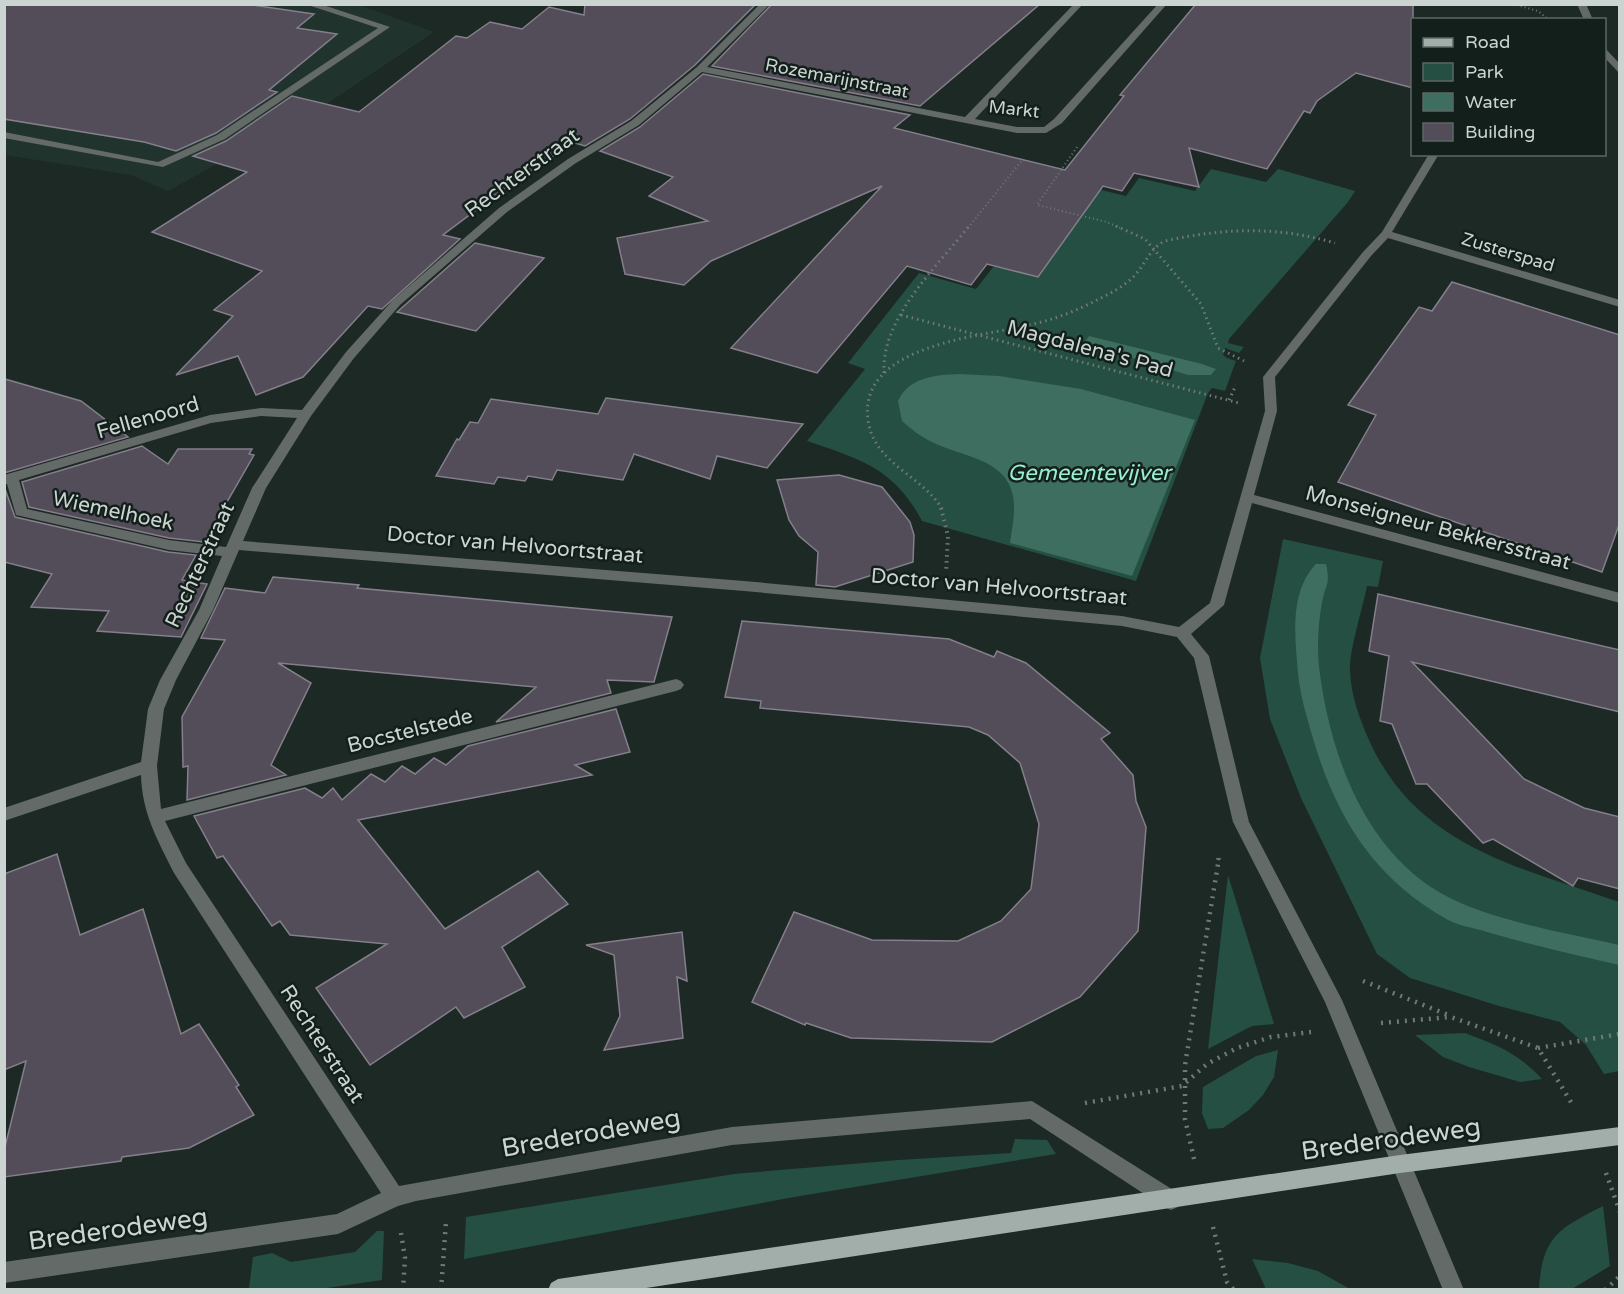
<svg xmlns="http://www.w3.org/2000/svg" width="1624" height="1294" font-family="'Varela Round',sans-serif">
<rect width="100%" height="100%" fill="#1c2924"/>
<polygon fill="#20342d" points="4,5 359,5 434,32 328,103 168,191 131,175 5,155"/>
<g fill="#244f42">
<path d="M1211,169L1266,182L1278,169L1355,191L1348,202L1229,339L1228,343L1244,347L1239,353L1225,348L1223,355L1227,358L1236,361L1225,391L1212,388L1208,393L1136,581L922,521C894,468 860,459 807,441L865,369L848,363L919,273L976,289L1061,180L1126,196L1139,178L1195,191Z"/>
<path d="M1283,539L1383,561L1378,587L1367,586C1363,607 1349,651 1350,670C1351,696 1359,717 1369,740C1417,847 1519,867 1619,902V1071L1604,1074L1586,1045L1560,1022L1499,1006L1410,978L1377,954L1301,798L1270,719L1260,658Z"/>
<polygon points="1228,875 1274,1024 1252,1026 1208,1049"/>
<path d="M1465,1033C1497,1045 1518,1053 1542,1079L1520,1082L1469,1067L1443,1057L1415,1035Z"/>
<polygon points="1278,1050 1274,1077 1263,1095 1249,1110 1223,1128 1208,1129 1202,1113 1203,1087 1256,1056"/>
<polygon points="1015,1139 1047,1140 1056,1154 794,1197 464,1259 466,1217 734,1174 899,1160 1011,1153"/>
<path d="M1603,1206L1610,1266L1572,1289H1539C1542,1236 1560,1228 1603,1206Z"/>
<polygon points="377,1231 384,1231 382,1280 320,1289 243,1289 249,1288 253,1257 272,1253 291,1262 355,1252"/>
<polygon points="1252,1259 1288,1263 1318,1271 1350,1289 1266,1289"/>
</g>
<g fill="#3d6e5f">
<polygon points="1089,336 1202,364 1216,369 1211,375 1188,375 1084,343"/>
<path d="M959,374L999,376L1081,389L1195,420L1132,576L1010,543C1012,528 1016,512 1013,496C1006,458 961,457 932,442C921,437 911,429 902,421L898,401C909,377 935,375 959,374Z"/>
<path d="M1316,564H1326C1331,586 1325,584 1322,603C1318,624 1317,646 1319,667C1330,756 1366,857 1452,899C1499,922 1568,933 1619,945V965C1575,955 1531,945 1487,932C1475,928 1459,926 1448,920C1373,878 1335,816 1312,735C1306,714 1300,695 1298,673C1295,638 1289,592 1316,564Z"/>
</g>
<g fill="#524d58" stroke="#847f8b" stroke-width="1.5">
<polygon points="4,4 246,4 314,14 297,28 337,34 269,90 277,92 216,133 176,151 144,142 4,119"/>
<polygon points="585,4 756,4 695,65 630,119 585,146 575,143 552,157 512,183 443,235 460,239 382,309 368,306 303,377 256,395 238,356 176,375 233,316 214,310 262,271 152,232 247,172 193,156 226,141 292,96 359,112 456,36 467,38 490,22 522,29 549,7 584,15"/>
<polygon points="772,4 1040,4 920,106 712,66"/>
<polygon points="1196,4 1413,4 1413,88 1356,73 1317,101 1310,113 1304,111 1267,169 1189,148 1199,187 1134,173 1122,191 1103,186 1038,277 987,264 971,285 907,266 817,373 731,348 882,186 711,261 684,285 625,274 617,238 708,221 649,196 673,177 600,151 640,127 703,74 910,115 894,128 1065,170 1124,96 1120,95"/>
<polygon points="475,243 544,258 476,331 397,312"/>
<polygon points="1452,282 1620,335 1620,522 1602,572 1338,482 1376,415 1348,405 1419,307 1432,311"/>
<polygon points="5,379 81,401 128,437 4,473"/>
<polygon points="606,398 803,424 767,468 717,456 710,479 634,454 623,480 557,470 552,480 528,476 525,481 498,477 494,484 436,476 457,439 459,440 470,422 478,423 491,399 598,414"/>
<polygon points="142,446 168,464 178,449 252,449 249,454 254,455 204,542 169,538 29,507 22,482"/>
<polygon points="839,475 882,487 910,522 914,535 913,562 835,587 816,585 818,552 799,536 789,520 777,480"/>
<polygon points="4,486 15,517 168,552 196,555 182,580 207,584 181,637 97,631 109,611 31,607 52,574 4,562"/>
<polygon points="273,577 359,585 357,588 672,617 654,682 607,680 611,693 496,722 536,687 278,663 311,683 271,765 286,775 187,800 188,766 183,767 182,717 225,640 201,638 225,588 265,593"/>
<polygon points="1378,594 1620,650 1620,712 1412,662 1524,779 1584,808 1620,817 1620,889 1578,878 1573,886 1493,839 1483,843 1427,784 1416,784 1392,724 1380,721 1389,656 1369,651"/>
<polygon points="742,621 949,639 994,657 997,651 1026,663 1110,733 1101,739 1133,775 1136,801 1146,827 1138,931 1080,997 992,1042 851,1038 806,1023 805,1025 752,1002 794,912 872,940 958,941 1001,921 1031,889 1039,824 1020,763 988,735 969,727 760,708 761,701 725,697"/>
<polygon points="616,709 630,752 575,765 592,775 358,820 445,929 538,871 568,904 502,947 525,987 464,1018 456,1007 370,1065 316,988 387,944 290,935 280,921 272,926 223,856 217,858 194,816 305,788 322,798 333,788 342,800 371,774 385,782 402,766 415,774 434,758 446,765 468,746"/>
<polygon points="57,854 80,935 143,909 181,1034 199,1024 239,1085 236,1087 254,1115 189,1148 122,1157 121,1161 4,1177 4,1151 26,1061 4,1070 4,874"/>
<polygon points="682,932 687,981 677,977 683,1038 604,1050 620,1016 614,955 586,945"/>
</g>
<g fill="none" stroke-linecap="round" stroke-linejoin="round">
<g stroke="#707a76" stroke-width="2" stroke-dasharray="1 3" stroke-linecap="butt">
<polyline points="1513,4 1538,11 1549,20"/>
<polyline points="1077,147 1037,205 1107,222 1120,228"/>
<polyline points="968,228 1023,159"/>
</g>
<g stroke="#707a76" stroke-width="3" stroke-dasharray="1.5 4" stroke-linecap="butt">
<polyline points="1116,226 1145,239 1201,304 1218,348 1244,361"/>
<polyline points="901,315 1239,403"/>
<path d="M884,373C881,318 937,267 969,226"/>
<polyline points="1229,400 1236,385"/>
<path d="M942,509C923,476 874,464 868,420C858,345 979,337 1029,325C1053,320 1076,311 1097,300C1111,293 1125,286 1135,275C1146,263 1150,248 1165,241C1224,228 1277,226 1335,243"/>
</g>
<g stroke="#707a76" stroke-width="4" stroke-dasharray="1.5 4.5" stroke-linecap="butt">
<polyline points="941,508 948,536 946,573"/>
<polyline points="1218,860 1219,856"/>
</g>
<g stroke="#707a76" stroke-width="4.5" stroke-dasharray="2 6" stroke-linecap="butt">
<polyline points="1363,981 1451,1016"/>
<polyline points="1381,1023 1451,1017 1538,1048 1574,1107"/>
<polyline points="1538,1048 1620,1034"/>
<polyline points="1085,1103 1182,1086 1207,1064 1237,1048 1271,1037 1311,1032"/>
<polyline points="1194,1159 1185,1119 1185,1065 1219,858"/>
<polyline points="1606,1173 1620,1212"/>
<polyline points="1213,1227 1227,1282 1234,1290"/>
<polyline points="401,1233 405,1258 403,1290"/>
<polyline points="441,1290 446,1222"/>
<polyline points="1605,1290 1620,1276"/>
</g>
<g fill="#636a67" fill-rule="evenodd">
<polygon points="305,4 320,4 390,27 225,139 163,167 4,138 4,132 158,162 217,135 378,28"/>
<path d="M760,4H770L707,67L965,117L1074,4H1083L975,119L1017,127H1044L1054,119L1158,4H1167L1062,123L1046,133H1017L702,72L639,125L576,163L507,212L400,305L354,358L311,416L266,488L243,541L744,581L1122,616L1179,627L1210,603L1265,411L1263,377L1363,252L1382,232L1429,154H1439L1392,232L1620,300V307L1388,238L1371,256L1275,377L1277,411L1254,495L1620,593V603L1252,503L1224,605L1191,634L1209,656L1249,822L1342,1000L1464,1290H1443L1325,1002L1233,822L1194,658L1177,637L1122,626L744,591L239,550L213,610L176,680L164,709L157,766L161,809L676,679L681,681L684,685L681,689L676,691L165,821L186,863L399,1186L732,1127L1032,1101L1178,1193L1181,1200L1178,1207L1171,1210L1164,1207L1030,1119L732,1145L416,1201L398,1206L338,1234L4,1283V1262L337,1214L381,1193L174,873C157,839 142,813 141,775L4,821V808L141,762L148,709L160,680L199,610L222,556L169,550L16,515L7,484H4V475L210,415L261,408L302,410L346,352L392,301L499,208L568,159L631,121L697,67ZM261,416L297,418L252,488L226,547L169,540L27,509L19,480L211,423Z"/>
<polygon points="1577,4 1586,4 1593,20 1584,20"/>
<polygon points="1604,47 1620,64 1620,74 1604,57"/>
</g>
<polygon fill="#a1aea9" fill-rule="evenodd" points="1620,1127 1620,1145 1400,1173 633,1290 548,1290 551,1283 558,1279 1400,1155"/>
</g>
<g text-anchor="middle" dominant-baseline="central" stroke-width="5" stroke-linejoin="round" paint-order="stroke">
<g font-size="18" fill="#ccd4d1" stroke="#131f1b">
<text transform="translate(837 78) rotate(11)">Rozemarijnstraat</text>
<text transform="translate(1014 109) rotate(6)">Markt</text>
<text transform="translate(1508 252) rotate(17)">Zusterspad</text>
</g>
<g font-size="21" fill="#ccd4d1" stroke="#131f1b">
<text transform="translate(522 173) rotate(-36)">Rechterstraat</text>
<text transform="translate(1090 349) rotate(15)">Magdalena's Pad</text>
<text transform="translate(148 418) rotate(-16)">Fellenoord</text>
<text transform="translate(113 511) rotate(12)">Wiemelhoek</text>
<text transform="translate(1438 528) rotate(15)">Monseigneur Bekkersstraat</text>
<text transform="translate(515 545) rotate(5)">Doctor van Helvoortstraat</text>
<text transform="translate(200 565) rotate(-65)">Rechterstraat</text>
<text transform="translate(999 587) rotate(5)">Doctor van Helvoortstraat</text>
<text transform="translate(410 731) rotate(-14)">Bocstelstede</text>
<text transform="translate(322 1044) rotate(57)">Rechterstraat</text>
</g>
<g font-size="22" font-style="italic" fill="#9aedd3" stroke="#131f1b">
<text x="1089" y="473">Gemeentevijver</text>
</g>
<g font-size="26" fill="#ccd4d1" stroke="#131f1b">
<text transform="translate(591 1133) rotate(-10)">Brederodeweg</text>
<text transform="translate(1391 1139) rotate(-8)">Brederodeweg</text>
<text transform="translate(118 1229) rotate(-8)">Brederodeweg</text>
</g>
</g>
<rect width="1624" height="1294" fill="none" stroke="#ccd4d1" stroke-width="12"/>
<rect x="1411" y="18" width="195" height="138" fill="#131f1b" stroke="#5d6764" stroke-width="1.5"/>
<rect x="1423" y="38" width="30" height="9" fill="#a1aea9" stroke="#5d6764" stroke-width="1.5"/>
<text x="1465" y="48" font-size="18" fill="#ccd4d1">Road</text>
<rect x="1423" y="63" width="30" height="18" fill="#244f42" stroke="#5d6764" stroke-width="1.5"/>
<text x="1465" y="78" font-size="18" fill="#ccd4d1">Park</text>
<rect x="1423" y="93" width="30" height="18" fill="#3d6e5f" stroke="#5d6764" stroke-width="1.5"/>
<text x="1465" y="108" font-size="18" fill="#ccd4d1">Water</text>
<rect x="1423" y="123" width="30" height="18" fill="#524d58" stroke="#5d6764" stroke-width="1.5"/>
<text x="1465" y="138" font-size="18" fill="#ccd4d1">Building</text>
</svg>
